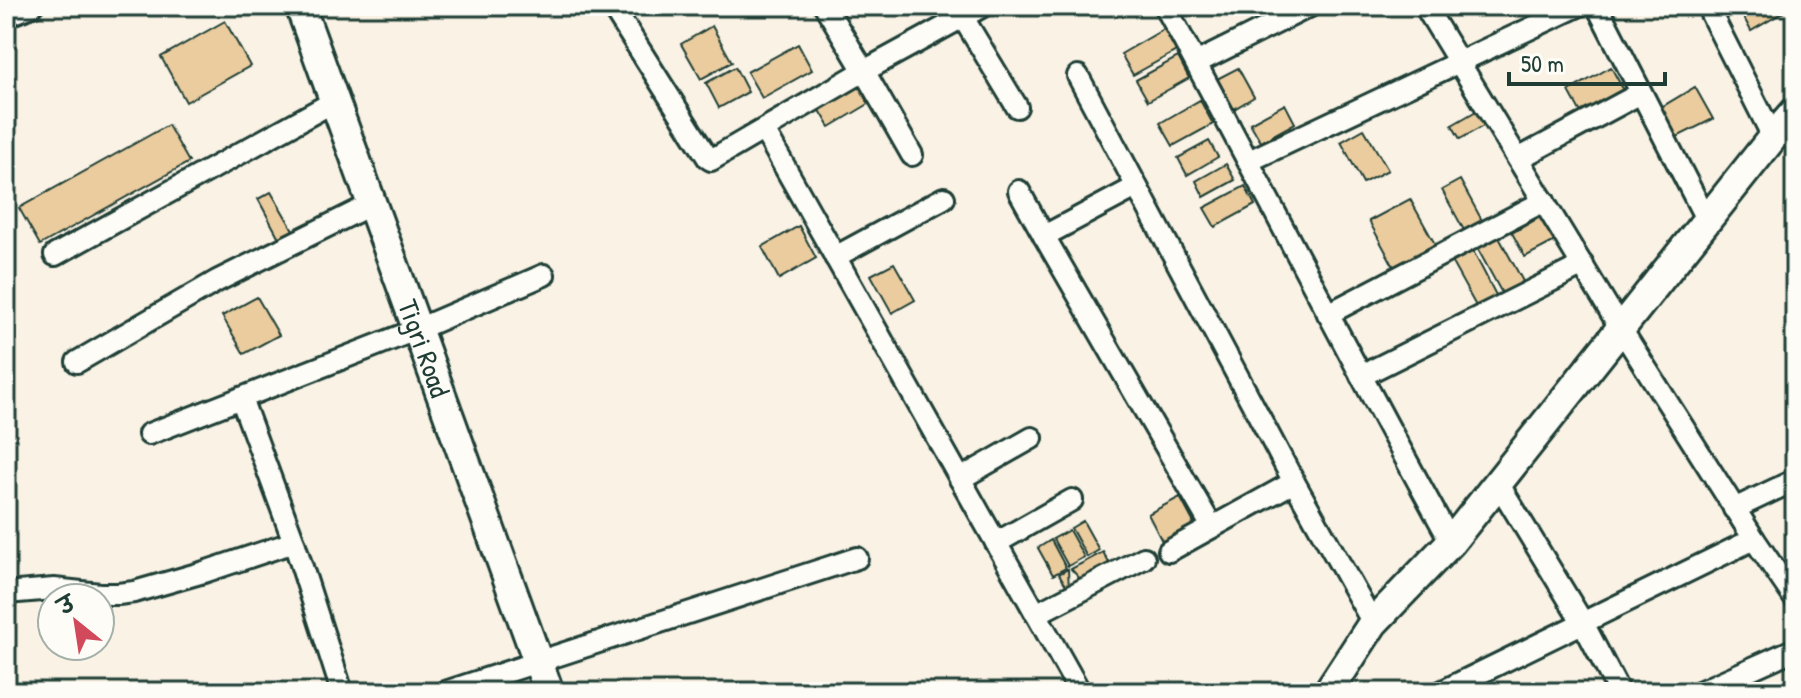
<svg xmlns="http://www.w3.org/2000/svg" width="1801" height="698" font-family="'Patrick Hand','Playpen Sans Deva',sans-serif">
<rect width="100%" height="100%" fill="#f9f2e5"/>
<filter id="ink" filterUnits="userSpaceOnUse"><feTurbulence type="fractalNoise" baseFrequency=".0125" numOctaves="2"/><feDisplacementMap in="SourceGraphic" scale="16" xChannelSelector="R" yChannelSelector="G"/><feConvolveMatrix kernelMatrix="1 2 1 2 8 2 1 2 1" color-interpolation-filters="sRGB"/></filter>
<g filter="url(#ink)">
<g fill="#ebcc9e" stroke="#1f3d34" stroke-width="2">
<polygon points="1534,6 1555,6 1539,15"/>
<polygon points="1761,6 1794,6 1751,31 1743,16"/>
<polygon points="225,21 250,66 186,102 161,57"/>
<polygon points="712,26 732,62 701,79 681,44"/>
<polygon points="1166,28 1178,50 1133,75 1121,54"/>
<polygon points="798,44 812,70 762,98 747,72"/>
<polygon points="1178,57 1189,78 1148,101 1136,80"/>
<polygon points="735,67 748,92 719,108 706,83"/>
<polygon points="1611,67 1623,89 1581,113 1569,91"/>
<polygon points="1238,68 1254,97 1234,109 1217,79"/>
<polygon points="860,82 872,102 830,127 818,107"/>
<polygon points="1695,87 1713,119 1675,138 1660,108"/>
<polygon points="1200,100 1213,124 1173,146 1160,123"/>
<polygon points="1285,104 1295,123 1261,142 1250,123"/>
<polygon points="1478,110 1487,124 1460,139 1452,125"/>
<polygon points="168,125 189,162 40,245 19,208"/>
<polygon points="1364,129 1388,170 1363,183 1341,142"/>
<polygon points="1209,141 1218,157 1187,175 1178,158"/>
<polygon points="1226,164 1235,180 1204,197 1196,181"/>
<polygon points="1460,180 1484,224 1466,234 1442,190"/>
<polygon points="1245,186 1255,205 1215,227 1204,208"/>
<polygon points="271,192 293,230 279,238 258,199"/>
<polygon points="1410,199 1435,244 1394,267 1369,221"/>
<polygon points="1544,215 1557,240 1525,257 1512,233"/>
<polygon points="799,226 816,258 779,279 762,247"/>
<polygon points="1496,232 1525,285 1504,297 1475,244"/>
<polygon points="1473,251 1497,297 1477,308 1452,263"/>
<polygon points="894,263 915,300 892,313 871,275"/>
<polygon points="257,297 279,335 244,354 222,316"/>
<polygon points="1180,497 1196,527 1164,545 1148,514"/>
<polygon points="1083,521 1099,550 1087,557 1071,528"/>
<polygon points="1069,530 1084,557 1068,566 1053,539"/>
<polygon points="1051,540 1066,568 1053,575 1038,548"/>
<polygon points="1103,552 1113,570 1083,582 1071,569"/>
<polygon points="1068,569 1069,590 1059,574"/>
</g>
<g fill="none" stroke-linecap="round" stroke-linejoin="round">
<g stroke="#1f3d34" stroke-width="26">
<g id="street">
<polyline points="612,6 708,158 711,160 864,71 983,6"/>
<polyline points="825,6 864,71 912,155"/>
<polyline points="956,6 1017,107"/>
<path d="M1165,6C1262,184 1353,365 1451,542"/>
<polyline points="1425,6 1621,329 1754,539 1795,599"/>
<polyline points="1597,6 1707,221"/>
<polyline points="1707,6 1773,137"/>
<polyline points="6,16 32,6"/>
<polyline points="1196,63 1310,6"/>
<polyline points="1078,76 1294,482 1373,623"/>
<polyline points="764,130 1080,692"/>
<polyline points="1518,159 1641,93"/>
<polyline points="1249,161 1578,6"/>
<polyline points="1136,187 1044,236 1212,527"/>
<polyline points="1019,191 1044,236"/>
<polyline points="55,255 335,101"/>
<polyline points="835,257 944,198"/>
<polyline points="1328,314 1544,201"/>
<polyline points="77,362 217,281 372,204"/>
<polyline points="1361,376 1583,265"/>
<polyline points="241,398 294,542 342,692"/>
<polyline points="149,434 418,329 544,275"/>
<polyline points="960,479 1032,438"/>
<polyline points="1498,483 1583,623 1619,692"/>
<polyline points="1734,509 1795,480"/>
<polyline points="996,543 1072,500"/>
<polyline points="1169,551 1294,482"/>
<polyline points="6,593 54,589 100,594 118,594 134,592 204,572 294,542"/>
<polyline points="1036,614 1144,558"/>
<polyline points="445,692 857,558"/>
<polyline points="1441,692 1754,539"/>
<polyline points="1699,692 1795,649"/>
</g>
</g>
<g stroke="#1f3d34" stroke-width="34">
<g id="secondary">
<path id="s1" d="M300,6L549,692"/>
<polyline points="1328,692 1373,623 1451,542 1773,137 1795,112"/>
</g>
</g>
<use href="#street" stroke="#fdfcf7" stroke-width="20"/>
<use href="#secondary" stroke="#fdfcf7" stroke-width="28"/>
</g>
</g>
<g text-anchor="middle" dominant-baseline="central" stroke-width="8" stroke-linejoin="round" paint-order="stroke">
<g font-size="28" fill="#1f3d34" stroke="#fdfcf7">
<text stroke="none"><textPath href="#s1" startOffset="364">Tigri Road</textPath></text>
</g>
</g>
<rect width="1801" height="698" fill="none" stroke="#fdfcf7" stroke-width="32"/>
<rect x="16" y="16" width="1769" height="666" fill="none" stroke="#1f3d34" stroke-width="3" filter="url(#ink)"/>
<g transform="translate(76 622) rotate(330)"><circle r="38" fill="#fdfcf7" stroke="#a4b0a9" stroke-width="2"/>
<path d="M0-6L14 30L0 20L-14 30Z" fill="#d1495b"/>
<text y="-12" font-size="22" font-weight="bold" text-anchor="middle" fill="#1f3d34">उ</text>
</g>
<path d="M1509 72v12h156v-12" fill="none" stroke="#1f3d34" stroke-width="4"/>
<text x="1521" y="72" font-size="24" fill="#1f3d34" stroke="#fdfcf7" stroke-width="6" paint-order="stroke">50 m</text>
</svg>
